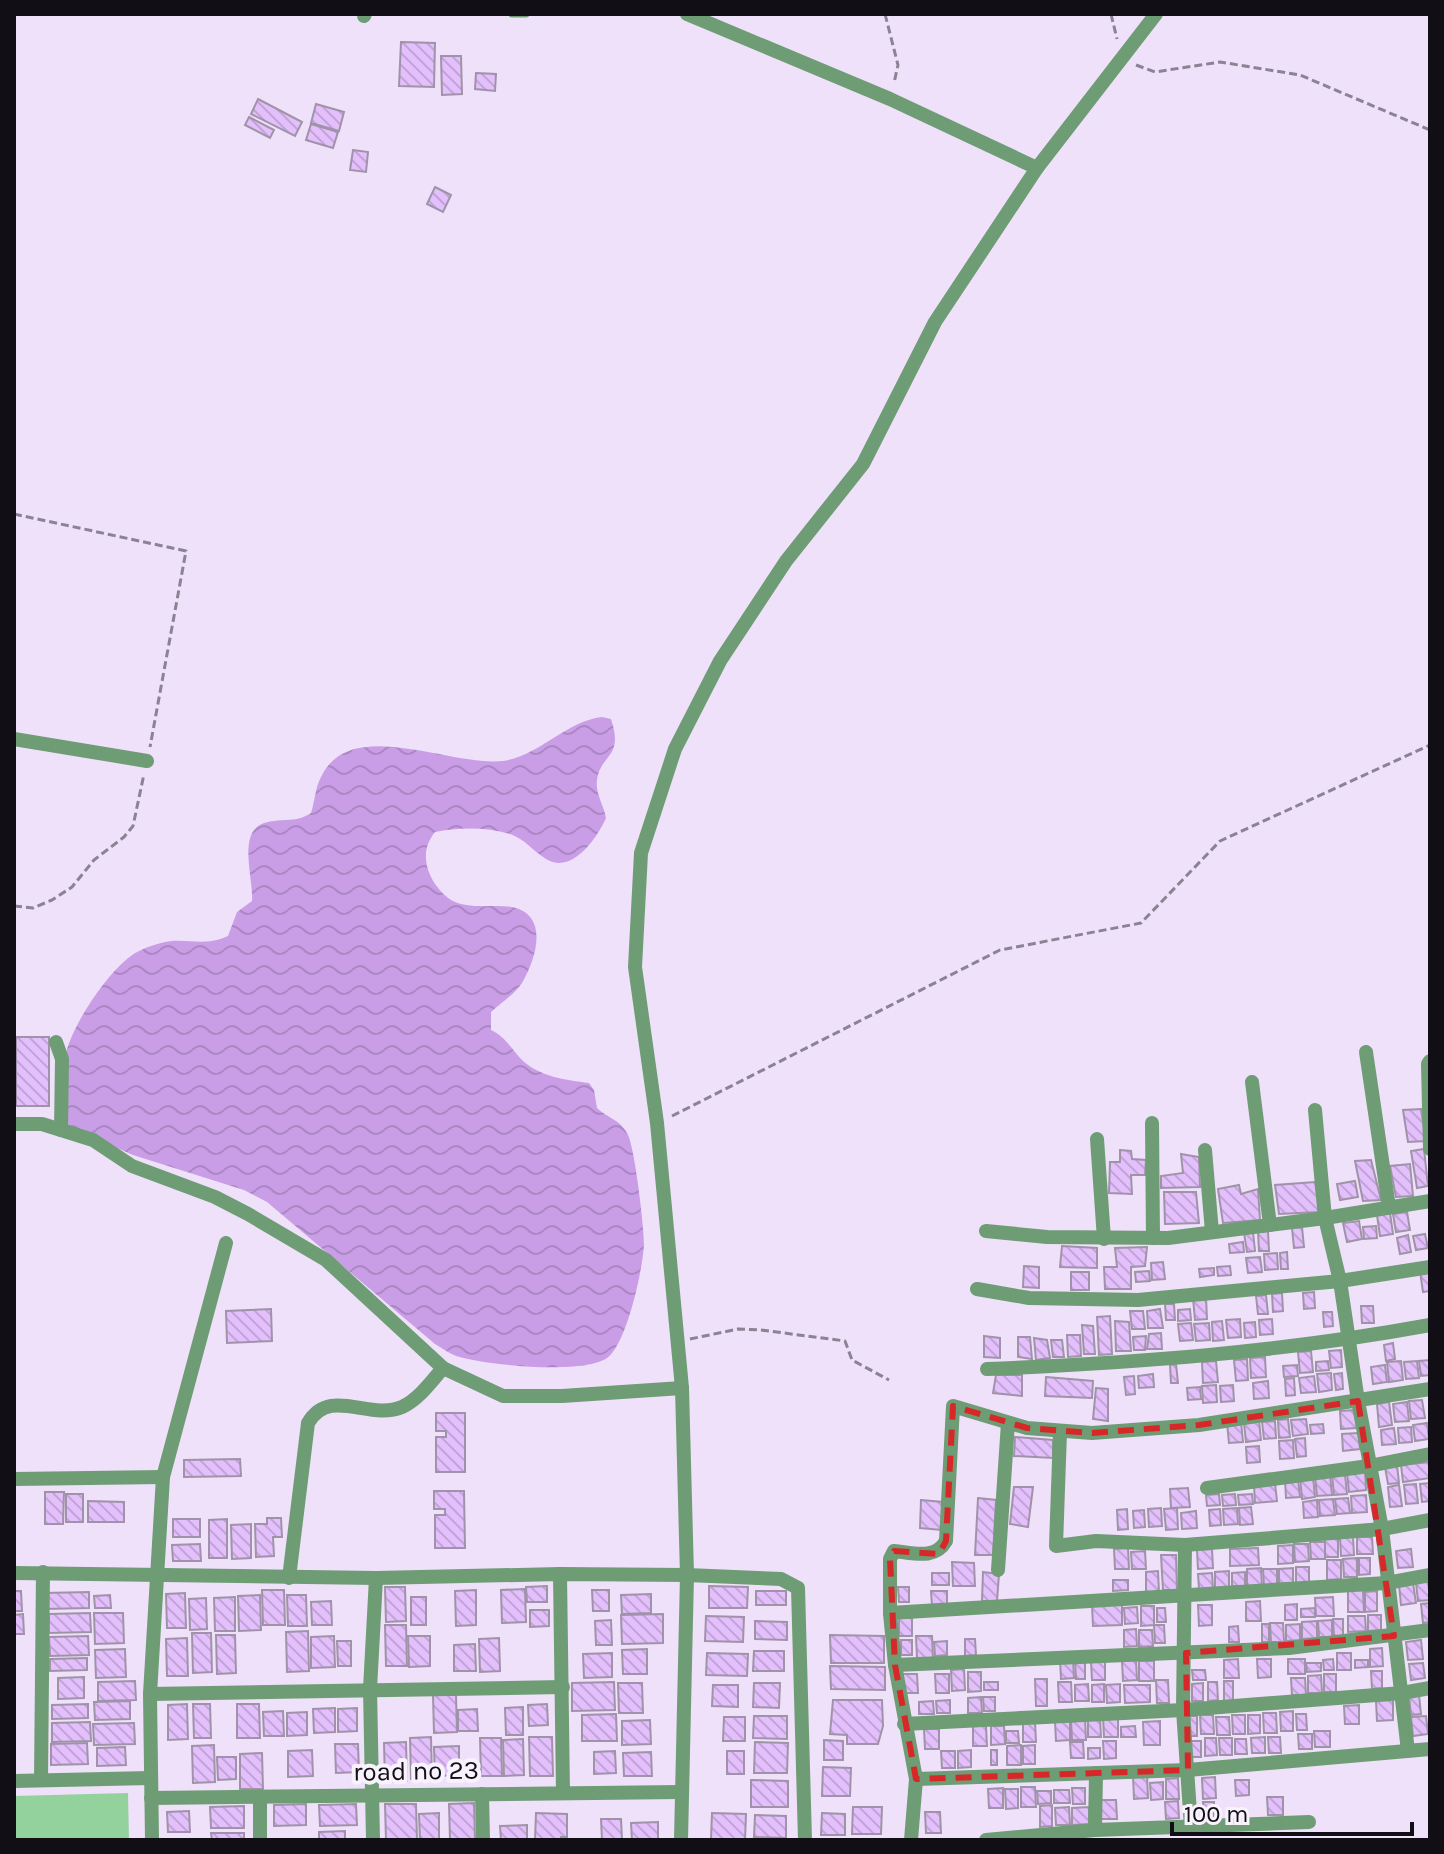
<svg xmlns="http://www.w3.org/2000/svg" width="1444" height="1854" font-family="Karla,sans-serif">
<defs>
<pattern id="water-waves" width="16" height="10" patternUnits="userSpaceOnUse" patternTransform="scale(2)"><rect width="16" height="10" fill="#c99ee7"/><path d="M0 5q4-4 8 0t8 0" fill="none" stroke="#ac87c5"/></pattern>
<pattern id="building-back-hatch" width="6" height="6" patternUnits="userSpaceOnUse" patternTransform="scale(2)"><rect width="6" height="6" fill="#e3c0fc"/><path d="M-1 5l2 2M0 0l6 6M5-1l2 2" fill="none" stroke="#c2a4d7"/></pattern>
</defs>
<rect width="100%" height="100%" fill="#efe1f9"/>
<polygon fill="#94d29d" points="128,1793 129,1840 14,1840 14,1796"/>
<path fill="url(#water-waves)" d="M602,717L611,719C624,758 601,753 597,780C595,793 604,806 606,818C597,838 572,875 546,859C533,851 525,839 510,834C486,827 459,827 435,832C427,842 424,853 427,866C430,879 440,893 451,900C468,910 493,904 512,907C550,915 536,959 522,983C515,994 500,1003 491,1012V1030C506,1037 512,1050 523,1061C541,1077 566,1080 589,1083L594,1090L597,1108C609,1119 621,1120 628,1135C635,1150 644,1226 644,1244C643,1268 627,1344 607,1358C583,1375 484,1365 456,1356C449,1353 442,1348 435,1344L267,1202L244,1190L133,1155L67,1126C65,1108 62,1089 63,1070C64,1036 101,981 127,959C136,951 149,946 161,943C184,936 203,948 228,936L237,912L252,901C254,878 235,828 268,822C285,818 296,823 311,813C315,801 315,788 321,777C350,715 450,767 503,761C539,756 566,721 602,717Z"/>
<g fill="url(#building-back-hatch)" stroke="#a093a9" stroke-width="2">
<polygon points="401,42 435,43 434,87 399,86"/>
<polygon points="441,56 461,56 462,94 442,95"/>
<polygon points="476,73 496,74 495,91 475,89"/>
<polygon points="258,99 302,122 295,136 251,114"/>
<polygon points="316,104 344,112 339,131 311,123"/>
<polygon points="249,117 274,130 270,138 245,125"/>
<polygon points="311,124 338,132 333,148 306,140"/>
<polygon points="353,150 368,152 366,172 350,170"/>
<polygon points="435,187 451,195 443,212 427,204"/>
<rect x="16" y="1037" width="33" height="69"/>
<polygon points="1421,1109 1426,1141 1408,1142 1403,1110"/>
<polygon points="1424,1149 1428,1186 1417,1188 1411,1151"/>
<polygon points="1120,1150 1131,1151 1132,1159 1146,1160 1145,1175 1131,1175 1132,1194 1109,1193 1110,1162 1120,1162"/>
<polygon points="1181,1154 1199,1157 1200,1187 1161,1188 1161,1176 1183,1173"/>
<polygon points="1371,1160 1381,1200 1363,1201 1355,1161"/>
<polygon points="1410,1164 1413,1196 1396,1197 1390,1166"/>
<polygon points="1355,1181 1358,1197 1340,1200 1337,1184"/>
<polygon points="1315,1182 1320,1212 1279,1214 1275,1185"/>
<polygon points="1239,1185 1241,1194 1258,1189 1260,1220 1223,1223 1218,1189"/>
<polygon points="1164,1192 1196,1192 1199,1223 1165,1224"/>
<polygon points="1407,1212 1410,1230 1396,1232 1393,1214"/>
<polygon points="1390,1213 1393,1234 1380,1236 1377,1215"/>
<polygon points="1359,1221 1362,1239 1347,1242 1343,1223"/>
<polygon points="1376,1226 1377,1238 1364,1239 1363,1227"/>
<polygon points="1302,1227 1304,1247 1294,1248 1292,1228"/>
<polygon points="1268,1231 1269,1251 1259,1251 1258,1232"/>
<polygon points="1253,1232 1255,1251 1247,1252 1244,1233"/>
<polygon points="1425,1234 1428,1248 1416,1250 1413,1236"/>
<polygon points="1408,1235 1411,1252 1400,1254 1397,1238"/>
<polygon points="1243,1242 1244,1252 1230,1253 1229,1244"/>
<polygon points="1062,1246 1097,1248 1097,1268 1060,1267"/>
<polygon points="1147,1247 1145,1266 1131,1267 1131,1289 1105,1289 1104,1267 1117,1267 1115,1248"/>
<polygon points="1287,1252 1288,1269 1281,1269 1280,1253"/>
<polygon points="1277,1253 1278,1269 1265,1270 1264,1254"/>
<polygon points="1260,1257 1262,1272 1248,1273 1246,1258"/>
<polygon points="1163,1262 1165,1279 1152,1280 1151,1263"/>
<polygon points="1024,1266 1039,1267 1039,1288 1023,1287"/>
<polygon points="1230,1266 1231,1275 1218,1276 1217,1267"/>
<polygon points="1214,1268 1214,1275 1200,1277 1199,1269"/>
<polygon points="1430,1270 1430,1291 1423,1292 1420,1271"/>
<polygon points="1149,1271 1150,1281 1136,1282 1135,1272"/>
<rect x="1071" y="1272" width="18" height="18"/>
<polygon points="1314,1292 1315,1308 1304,1309 1303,1293"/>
<polygon points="1282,1293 1283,1311 1273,1312 1272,1294"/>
<polygon points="1266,1295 1268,1314 1258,1314 1256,1296"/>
<polygon points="1206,1297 1207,1319 1195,1320 1193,1298"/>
<polygon points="1165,1304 1174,1304 1175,1320 1166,1320"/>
<polygon points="1361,1306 1373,1306 1374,1323 1362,1323"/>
<polygon points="271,1309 272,1341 227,1343 226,1311"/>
<polygon points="1160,1309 1163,1328 1148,1328 1147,1311"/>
<polygon points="1190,1309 1191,1320 1178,1321 1178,1310"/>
<polygon points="1130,1311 1143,1311 1145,1329 1132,1329"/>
<polygon points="1323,1312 1332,1312 1333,1326 1324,1327"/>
<polygon points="1110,1316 1112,1354 1099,1355 1097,1317"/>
<polygon points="1240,1319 1241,1337 1228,1338 1226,1320"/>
<polygon points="1272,1319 1273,1334 1260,1335 1259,1320"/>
<polygon points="1115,1321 1129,1322 1131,1351 1116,1351"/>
<polygon points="1222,1321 1224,1340 1213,1341 1212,1322"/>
<polygon points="1255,1322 1256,1337 1245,1338 1244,1323"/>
<polygon points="1191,1323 1193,1340 1180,1341 1178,1324"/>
<polygon points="1209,1323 1210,1340 1196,1341 1194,1324"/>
<polygon points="1082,1325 1093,1326 1095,1354 1084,1354"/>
<polygon points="1161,1333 1162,1349 1147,1349 1149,1334"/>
<polygon points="1067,1335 1080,1335 1081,1356 1068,1357"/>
<polygon points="984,1336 1000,1338 1000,1358 984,1357"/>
<polygon points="1146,1336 1145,1350 1134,1350 1133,1337"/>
<polygon points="1018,1337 1030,1337 1032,1359 1018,1357"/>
<polygon points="1034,1338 1047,1340 1050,1358 1036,1360"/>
<polygon points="1051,1340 1062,1340 1064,1357 1053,1357"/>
<polygon points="1393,1343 1395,1359 1386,1361 1384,1345"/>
<polygon points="1341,1350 1342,1367 1331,1368 1329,1351"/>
<polygon points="1311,1351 1313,1372 1300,1373 1298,1352"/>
<polygon points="1265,1357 1266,1377 1251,1378 1250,1358"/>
<polygon points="1247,1359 1248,1380 1236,1381 1234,1360"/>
<polygon points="1430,1360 1430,1375 1421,1376 1419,1361"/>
<polygon points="1216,1361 1218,1382 1203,1383 1202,1362"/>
<polygon points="1328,1361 1329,1370 1316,1371 1316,1362"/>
<polygon points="1401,1361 1403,1380 1389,1382 1387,1362"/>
<polygon points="1417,1361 1419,1378 1406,1379 1404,1362"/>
<polygon points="1176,1364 1178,1383 1171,1383 1170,1365"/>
<polygon points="1297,1365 1298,1376 1284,1377 1283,1366"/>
<polygon points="1385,1365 1387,1382 1373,1384 1371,1367"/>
<polygon points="1331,1373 1332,1390 1319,1392 1317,1374"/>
<polygon points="1342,1373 1343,1389 1336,1390 1334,1374"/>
<polygon points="1153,1374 1154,1387 1139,1388 1138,1376"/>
<polygon points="996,1375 1022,1375 1022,1396 993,1393"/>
<polygon points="1134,1376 1135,1394 1126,1395 1124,1377"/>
<polygon points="1314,1376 1316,1392 1301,1393 1299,1378"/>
<polygon points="1046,1377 1093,1381 1092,1398 1045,1396"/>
<polygon points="1294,1378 1295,1395 1286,1396 1285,1379"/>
<polygon points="1268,1381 1269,1398 1254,1399 1253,1383"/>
<polygon points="1216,1385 1217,1402 1203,1403 1202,1386"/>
<polygon points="1233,1385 1234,1401 1221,1402 1220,1386"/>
<polygon points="1200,1387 1201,1399 1188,1400 1187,1388"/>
<polygon points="1096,1388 1108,1389 1108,1421 1093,1419"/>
<polygon points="1422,1400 1425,1418 1411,1419 1409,1401"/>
<polygon points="1389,1402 1392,1425 1379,1427 1377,1404"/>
<polygon points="1407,1402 1409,1421 1395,1422 1393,1404"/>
<polygon points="1355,1410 1357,1428 1341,1429 1340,1411"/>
<polygon points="436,1413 465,1413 465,1472 436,1472 436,1437 446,1437 446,1431 436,1431"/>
<polygon points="1288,1419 1290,1437 1279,1438 1278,1420"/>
<polygon points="1306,1419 1308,1434 1293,1436 1291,1420"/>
<polygon points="1259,1421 1261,1440 1246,1442 1244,1423"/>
<polygon points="1275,1421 1276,1438 1264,1439 1262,1422"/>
<polygon points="1241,1422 1243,1442 1229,1443 1227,1423"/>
<polygon points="1427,1423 1429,1439 1415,1441 1413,1425"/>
<polygon points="1323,1424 1324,1433 1311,1434 1310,1425"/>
<polygon points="1411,1427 1412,1442 1399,1443 1398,1428"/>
<polygon points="1394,1428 1396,1444 1382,1445 1381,1430"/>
<polygon points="1358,1433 1360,1449 1343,1451 1342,1434"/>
<polygon points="1015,1437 1053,1440 1053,1458 1014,1456"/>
<polygon points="1305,1438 1306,1456 1297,1457 1295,1439"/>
<polygon points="1293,1440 1294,1458 1280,1459 1279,1441"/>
<polygon points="1259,1446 1260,1462 1247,1463 1246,1447"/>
<polygon points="240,1459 241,1476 184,1477 184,1460"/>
<polygon points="1430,1462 1430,1478 1403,1482 1401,1465"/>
<polygon points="1397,1465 1399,1483 1388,1484 1385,1467"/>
<polygon points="1365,1471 1366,1490 1349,1492 1347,1473"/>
<polygon points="1345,1474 1347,1494 1334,1495 1332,1475"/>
<polygon points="1330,1475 1332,1495 1317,1496 1315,1476"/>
<polygon points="1313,1476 1315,1497 1302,1499 1300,1477"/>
<polygon points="1298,1479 1300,1497 1286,1498 1285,1480"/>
<polygon points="1275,1483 1277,1501 1255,1503 1254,1485"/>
<polygon points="1430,1483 1430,1501 1422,1502 1420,1484"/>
<polygon points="1416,1484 1418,1503 1406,1504 1404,1485"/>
<polygon points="1399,1485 1402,1506 1390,1507 1388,1487"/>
<polygon points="1014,1487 1033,1487 1028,1527 1010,1524"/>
<polygon points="1188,1488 1190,1507 1171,1508 1170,1489"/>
<polygon points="434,1491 464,1491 465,1548 435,1548 435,1515 445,1515 445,1509 434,1509"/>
<polygon points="45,1492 64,1492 63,1524 45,1524"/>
<rect x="66" y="1494" width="17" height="28"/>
<polygon points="1219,1494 1220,1505 1207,1506 1206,1495"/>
<polygon points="1235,1494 1236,1505 1223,1506 1222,1495"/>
<polygon points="1252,1494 1253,1504 1239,1505 1238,1495"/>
<polygon points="1366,1495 1367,1512 1352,1513 1351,1496"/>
<polygon points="978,1498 996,1500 993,1555 975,1555"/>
<polygon points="1348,1498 1350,1513 1337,1514 1335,1499"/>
<polygon points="1333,1499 1335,1515 1320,1516 1319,1500"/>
<polygon points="921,1500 943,1502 942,1530 920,1528"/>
<polygon points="1317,1500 1318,1517 1304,1518 1303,1502"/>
<polygon points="88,1501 124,1502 124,1522 88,1522"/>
<polygon points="1251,1507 1253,1524 1240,1525 1239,1508"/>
<polygon points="1161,1508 1162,1526 1149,1527 1148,1509"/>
<polygon points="1177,1508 1178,1529 1166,1530 1164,1509"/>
<polygon points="1237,1508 1238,1524 1224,1525 1223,1509"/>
<polygon points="1127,1509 1128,1529 1118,1530 1117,1510"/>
<polygon points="1220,1509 1221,1525 1210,1526 1209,1510"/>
<polygon points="1144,1510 1145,1527 1134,1528 1133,1511"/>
<polygon points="1196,1511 1197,1528 1182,1529 1181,1513"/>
<polygon points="267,1518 281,1518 282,1537 273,1537 274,1556 256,1557 255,1524 267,1524"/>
<rect x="173" y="1519" width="27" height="18"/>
<polygon points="227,1519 227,1558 209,1558 209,1520"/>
<polygon points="251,1524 251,1558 232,1559 231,1525"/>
<polygon points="1340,1537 1353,1537 1354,1555 1341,1556"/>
<polygon points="1357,1537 1372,1537 1373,1554 1357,1554"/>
<rect x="1325" y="1539" width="13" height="18"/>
<polygon points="1310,1542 1325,1542 1325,1559 1311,1559"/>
<polygon points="200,1544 201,1561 173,1561 172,1545"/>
<polygon points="1294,1544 1308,1544 1309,1561 1295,1562"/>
<polygon points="1293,1545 1293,1563 1278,1564 1278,1546"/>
<polygon points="1128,1548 1129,1569 1115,1569 1114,1549"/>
<polygon points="1258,1548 1259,1565 1230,1566 1230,1549"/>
<polygon points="1212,1549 1213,1568 1198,1569 1197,1550"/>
<polygon points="1411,1549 1413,1567 1398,1568 1396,1551"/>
<polygon points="1145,1551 1146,1569 1132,1569 1131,1552"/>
<polygon points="1161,1555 1176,1555 1177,1590 1163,1590"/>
<polygon points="1357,1558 1357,1577 1344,1577 1343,1559"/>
<polygon points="1359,1558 1370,1558 1370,1574 1359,1575"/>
<polygon points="1327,1560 1341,1560 1341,1579 1327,1580"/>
<polygon points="952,1562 974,1563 975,1586 953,1586"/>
<rect x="1296" y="1567" width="13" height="16"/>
<polygon points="1261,1568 1262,1587 1247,1587 1247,1569"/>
<polygon points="1293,1568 1293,1584 1279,1584 1279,1569"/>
<polygon points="1263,1569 1277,1569 1277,1585 1264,1586"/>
<polygon points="1158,1571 1159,1593 1146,1594 1146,1572"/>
<polygon points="1229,1571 1229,1589 1215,1589 1215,1572"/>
<polygon points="983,1572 999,1574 997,1601 982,1601"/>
<polygon points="1245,1572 1245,1586 1232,1586 1232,1573"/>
<rect x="932" y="1573" width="17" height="12"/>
<polygon points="1212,1573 1213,1589 1199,1589 1198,1574"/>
<polygon points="1113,1580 1128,1580 1128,1590 1113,1591"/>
<polygon points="1428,1581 1430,1600 1418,1601 1416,1583"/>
<polygon points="1413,1583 1416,1603 1401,1605 1399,1585"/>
<polygon points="547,1586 547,1602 527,1602 526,1587"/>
<polygon points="709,1586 748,1587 747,1608 709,1608"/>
<polygon points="385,1587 405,1587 406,1621 386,1622"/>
<polygon points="898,1587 909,1587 909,1602 899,1602"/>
<polygon points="525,1589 526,1622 502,1623 501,1590"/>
<polygon points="262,1590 284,1590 285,1625 263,1625"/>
<polygon points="476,1590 476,1625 456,1626 455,1591"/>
<polygon points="592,1590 609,1590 609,1611 593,1611"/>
<polygon points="1348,1590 1363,1590 1364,1612 1348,1612"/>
<polygon points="14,1591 21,1591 22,1611 14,1611"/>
<rect x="756" y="1591" width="30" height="14"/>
<polygon points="931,1591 947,1591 947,1605 932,1606"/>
<polygon points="1377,1591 1377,1611 1365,1612 1365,1592"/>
<polygon points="89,1592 89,1608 44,1609 44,1593"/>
<polygon points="185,1593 186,1628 167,1628 166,1594"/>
<polygon points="651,1594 651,1613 622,1614 621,1595"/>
<polygon points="110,1595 111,1608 95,1608 94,1596"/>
<polygon points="260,1595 261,1630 239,1631 238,1596"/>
<polygon points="287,1595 306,1595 307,1626 288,1626"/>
<polygon points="235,1597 235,1631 215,1631 214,1598"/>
<rect x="411" y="1597" width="15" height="28"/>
<polygon points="1333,1597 1334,1616 1316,1616 1315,1598"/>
<polygon points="206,1598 207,1629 190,1630 189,1599"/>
<polygon points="331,1601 332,1625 312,1625 311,1602"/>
<polygon points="1260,1601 1261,1621 1246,1621 1246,1602"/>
<polygon points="1430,1603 1430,1622 1423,1623 1421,1604"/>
<polygon points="1122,1604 1122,1625 1093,1626 1092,1605"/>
<polygon points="1297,1604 1297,1620 1285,1620 1285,1605"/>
<polygon points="1198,1605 1212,1605 1212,1625 1199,1626"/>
<polygon points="1141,1606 1154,1606 1154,1625 1141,1626"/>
<polygon points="1137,1607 1138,1623 1125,1624 1124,1608"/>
<polygon points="1157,1608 1165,1608 1166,1622 1157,1622"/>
<polygon points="1315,1608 1315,1617 1301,1617 1301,1609"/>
<polygon points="530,1610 549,1610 549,1626 530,1627"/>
<polygon points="90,1613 91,1632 49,1633 49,1614"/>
<polygon points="94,1613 123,1613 124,1643 95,1644"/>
<polygon points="23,1614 24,1634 14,1634 14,1615"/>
<polygon points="663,1614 663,1643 622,1644 621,1615"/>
<polygon points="1368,1615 1381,1615 1381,1630 1368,1631"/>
<polygon points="706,1616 744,1617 743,1642 705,1641"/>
<polygon points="1348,1616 1365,1616 1366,1631 1348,1632"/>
<rect x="899" y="1618" width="13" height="18"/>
<polygon points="1333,1619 1343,1619 1343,1636 1334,1636"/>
<polygon points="611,1620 612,1645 596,1645 595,1621"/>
<polygon points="1332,1620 1332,1637 1319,1637 1318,1621"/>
<polygon points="755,1621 787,1622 787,1640 755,1639"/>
<polygon points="1317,1621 1317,1638 1302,1639 1302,1622"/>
<polygon points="1270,1623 1283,1623 1284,1642 1271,1642"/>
<rect x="1262" y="1624" width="7" height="18"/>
<polygon points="1300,1624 1300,1640 1286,1641 1286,1625"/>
<polygon points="385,1625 406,1625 407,1666 386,1666"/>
<polygon points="1154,1625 1164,1625 1165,1643 1155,1643"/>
<polygon points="1238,1626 1239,1642 1229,1642 1229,1627"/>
<polygon points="1136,1629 1137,1646 1124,1647 1124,1630"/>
<polygon points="1139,1630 1152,1630 1153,1646 1139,1647"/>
<polygon points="308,1631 309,1671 287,1672 286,1632"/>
<polygon points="192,1633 211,1633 212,1672 193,1673"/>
<polygon points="216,1635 235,1635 236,1673 217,1674"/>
<polygon points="830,1635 884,1636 884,1663 831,1663"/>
<polygon points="88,1636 89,1655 50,1656 49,1637"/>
<polygon points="334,1636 335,1667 311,1668 311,1637"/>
<polygon points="408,1636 430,1636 430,1666 409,1667"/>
<polygon points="916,1636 932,1636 933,1658 917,1658"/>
<polygon points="187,1638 188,1676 167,1676 166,1639"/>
<polygon points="499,1638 500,1671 480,1672 479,1639"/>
<polygon points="965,1639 975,1639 976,1655 965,1656"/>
<rect x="901" y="1640" width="11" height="15"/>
<polygon points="1421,1640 1423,1659 1408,1660 1406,1642"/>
<polygon points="337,1641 351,1641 351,1666 338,1666"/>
<polygon points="947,1641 947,1655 935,1656 934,1642"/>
<polygon points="475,1644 476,1671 454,1671 454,1645"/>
<polygon points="1382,1648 1383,1666 1370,1667 1370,1649"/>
<polygon points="125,1649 126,1677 96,1678 95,1650"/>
<polygon points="647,1649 647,1674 623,1674 622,1650"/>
<polygon points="754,1651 784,1651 784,1671 753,1671"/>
<polygon points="612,1653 612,1677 584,1678 583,1654"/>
<polygon points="707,1653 748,1654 747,1676 706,1675"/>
<rect x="1337" y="1653" width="14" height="17"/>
<polygon points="87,1658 87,1670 50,1671 50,1659"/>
<polygon points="1060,1659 1073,1659 1074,1678 1061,1679"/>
<polygon points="1238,1659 1239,1678 1224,1678 1224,1660"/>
<polygon points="1257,1659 1271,1659 1271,1677 1258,1678"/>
<rect x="1288" y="1659" width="17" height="15"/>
<polygon points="1333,1659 1334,1670 1324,1670 1323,1660"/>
<polygon points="1105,1660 1105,1680 1092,1680 1091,1661"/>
<polygon points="1136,1660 1137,1680 1123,1681 1122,1661"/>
<polygon points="1355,1660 1368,1660 1368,1667 1355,1668"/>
<polygon points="1075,1661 1085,1661 1085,1679 1076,1679"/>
<rect x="1139" y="1661" width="15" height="20"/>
<polygon points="1306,1663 1321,1663 1321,1671 1307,1672"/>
<polygon points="1423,1663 1425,1678 1411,1680 1409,1664"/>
<polygon points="830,1666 885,1667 885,1690 831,1689"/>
<polygon points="964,1669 965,1690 952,1691 951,1670"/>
<polygon points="1192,1670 1205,1670 1206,1680 1193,1680"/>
<polygon points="1371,1671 1382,1671 1382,1688 1372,1689"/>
<polygon points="968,1672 981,1672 981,1691 968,1692"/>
<polygon points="902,1674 917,1674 918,1693 903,1693"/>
<polygon points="935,1674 949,1674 949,1693 936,1693"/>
<rect x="1324" y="1674" width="12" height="18"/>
<polygon points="1321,1675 1322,1693 1308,1693 1308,1676"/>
<polygon points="84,1677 84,1698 58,1699 58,1678"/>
<polygon points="1291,1678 1305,1678 1306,1695 1292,1695"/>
<polygon points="1035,1679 1047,1679 1047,1706 1036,1706"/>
<polygon points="1156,1680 1168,1680 1169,1703 1157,1703"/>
<polygon points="135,1681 136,1700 98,1701 98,1682"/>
<rect x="1224" y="1681" width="9" height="21"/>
<polygon points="614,1682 615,1710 572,1711 572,1683"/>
<rect x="984" y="1682" width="14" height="8"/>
<polygon points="1058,1682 1071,1682 1072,1702 1059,1702"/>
<polygon points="1208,1682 1217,1682 1218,1700 1208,1701"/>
<polygon points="618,1683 642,1683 643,1713 619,1713"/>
<polygon points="754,1683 780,1683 779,1708 753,1707"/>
<polygon points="1203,1683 1203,1701 1192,1701 1192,1684"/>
<polygon points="1088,1684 1089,1701 1075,1701 1075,1685"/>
<polygon points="1104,1684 1104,1702 1092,1702 1092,1685"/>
<polygon points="1120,1684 1120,1702 1107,1703 1106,1685"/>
<polygon points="713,1685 738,1685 738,1707 712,1706"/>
<polygon points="1124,1685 1150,1685 1150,1702 1125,1703"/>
<polygon points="433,1695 456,1695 457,1732 434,1733"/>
<polygon points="1419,1695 1421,1714 1411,1715 1409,1696"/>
<polygon points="981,1697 982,1713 968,1713 968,1698"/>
<polygon points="983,1697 995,1697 995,1711 984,1711"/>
<polygon points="833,1700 882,1700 883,1726 878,1744 847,1744 847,1735 830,1734"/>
<polygon points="950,1700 950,1713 937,1713 936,1701"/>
<polygon points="1393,1700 1393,1720 1377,1721 1376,1701"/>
<polygon points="130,1701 130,1719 95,1720 94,1702"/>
<polygon points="933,1701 934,1714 919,1714 919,1702"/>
<polygon points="88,1704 88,1718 52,1719 52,1705"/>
<polygon points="187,1704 188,1739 168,1740 168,1705"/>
<polygon points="193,1704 210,1704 211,1738 194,1738"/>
<polygon points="237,1704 259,1704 260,1738 237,1738"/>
<polygon points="547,1704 548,1725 529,1726 528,1705"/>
<polygon points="1359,1705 1359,1724 1345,1724 1344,1706"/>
<polygon points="523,1707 523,1735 506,1735 505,1708"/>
<polygon points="335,1708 335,1732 314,1733 313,1709"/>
<polygon points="357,1708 357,1731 338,1732 338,1709"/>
<polygon points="477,1709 478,1731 458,1731 458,1710"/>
<polygon points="283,1711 284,1736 264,1736 263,1712"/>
<polygon points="1293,1711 1293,1731 1281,1731 1280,1712"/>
<polygon points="307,1712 307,1735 287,1736 287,1713"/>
<polygon points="1263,1713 1276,1713 1277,1733 1264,1733"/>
<polygon points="616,1714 617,1741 582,1741 582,1715"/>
<polygon points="1296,1714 1306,1714 1307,1730 1297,1730"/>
<polygon points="1200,1715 1213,1715 1214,1734 1201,1734"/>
<polygon points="1232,1715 1245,1715 1245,1734 1233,1734"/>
<polygon points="1248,1715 1260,1715 1260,1733 1248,1734"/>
<polygon points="754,1716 787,1716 787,1739 753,1738"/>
<polygon points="1103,1716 1118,1716 1118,1737 1104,1737"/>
<polygon points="1187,1716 1197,1716 1197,1736 1188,1736"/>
<polygon points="1426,1716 1428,1734 1413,1736 1411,1717"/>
<polygon points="724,1717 745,1717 745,1741 723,1741"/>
<polygon points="1216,1717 1229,1717 1230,1735 1217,1735"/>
<polygon points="1085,1718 1086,1740 1072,1740 1071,1719"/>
<polygon points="1088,1718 1100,1718 1101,1737 1088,1737"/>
<polygon points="650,1720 651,1744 622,1745 622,1721"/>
<polygon points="1070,1721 1070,1740 1056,1741 1055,1722"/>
<polygon points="1160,1721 1160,1745 1144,1745 1143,1722"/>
<polygon points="90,1722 91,1741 52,1742 52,1723"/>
<polygon points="1035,1722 1036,1742 1023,1742 1023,1723"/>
<polygon points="134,1723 135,1744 94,1745 93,1724"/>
<polygon points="973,1726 986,1726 987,1746 973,1746"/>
<polygon points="991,1726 1004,1726 1005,1744 991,1745"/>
<polygon points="1135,1726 1136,1737 1121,1737 1121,1727"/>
<polygon points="924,1729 939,1729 939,1749 925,1749"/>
<polygon points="1006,1731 1018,1731 1019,1743 1006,1743"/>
<polygon points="1314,1731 1330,1731 1330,1747 1315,1747"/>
<polygon points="1298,1734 1312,1734 1312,1749 1299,1749"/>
<polygon points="431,1737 432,1779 411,1779 410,1738"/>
<polygon points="529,1737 552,1737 553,1776 530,1776"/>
<polygon points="1265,1737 1265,1753 1252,1753 1251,1738"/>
<polygon points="1268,1737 1280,1737 1281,1753 1269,1753"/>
<polygon points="480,1738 501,1738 502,1776 481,1776"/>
<polygon points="1205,1738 1216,1738 1217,1755 1205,1756"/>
<polygon points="1219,1738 1232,1738 1232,1755 1220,1755"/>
<polygon points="523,1739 524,1775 504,1776 503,1740"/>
<polygon points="1235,1739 1246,1739 1247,1754 1235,1754"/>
<polygon points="824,1740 843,1741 843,1760 824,1760"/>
<polygon points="1103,1741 1116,1741 1116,1758 1104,1759"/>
<rect x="1189" y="1741" width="12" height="16"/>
<polygon points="406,1742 407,1781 385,1782 384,1743"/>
<polygon points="755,1742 788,1743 787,1773 754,1773"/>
<polygon points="1070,1742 1083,1742 1084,1758 1071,1758"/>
<polygon points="87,1743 88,1764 51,1765 51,1744"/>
<polygon points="335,1744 358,1744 359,1772 336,1773"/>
<polygon points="214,1745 215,1782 193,1783 192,1746"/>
<polygon points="1021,1745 1021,1765 1007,1765 1007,1746"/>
<polygon points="1035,1745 1035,1764 1023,1764 1023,1746"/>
<polygon points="459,1746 459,1775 435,1776 434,1747"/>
<polygon points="125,1747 126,1765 97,1766 97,1748"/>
<polygon points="1088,1748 1100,1748 1100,1758 1088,1759"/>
<polygon points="312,1750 313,1776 288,1777 288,1751"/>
<polygon points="971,1750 971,1767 958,1768 958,1751"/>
<rect x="991" y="1750" width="6" height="15"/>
<polygon points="615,1751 616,1773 594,1774 594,1752"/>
<rect x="727" y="1751" width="17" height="23"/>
<polygon points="941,1751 955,1751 955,1768 942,1768"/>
<polygon points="651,1752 652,1776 624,1776 623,1753"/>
<polygon points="262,1753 263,1789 240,1789 240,1754"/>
<polygon points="217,1757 236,1757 236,1779 218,1780"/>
<polygon points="823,1767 851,1768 850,1796 822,1796"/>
<polygon points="1147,1775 1148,1798 1134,1799 1133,1776"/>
<polygon points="1215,1777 1216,1798 1203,1799 1202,1778"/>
<polygon points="1178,1778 1179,1799 1166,1799 1166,1779"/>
<polygon points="751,1780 788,1781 788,1807 751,1807"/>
<polygon points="1235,1780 1249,1780 1249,1795 1236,1796"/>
<polygon points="1163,1782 1163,1799 1151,1800 1150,1783"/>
<polygon points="1021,1787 1035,1787 1036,1807 1021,1807"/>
<polygon points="1003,1788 1003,1808 989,1808 988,1789"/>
<polygon points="1072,1788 1085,1788 1085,1804 1073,1804"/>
<polygon points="1005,1789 1018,1789 1018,1808 1006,1809"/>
<polygon points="1054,1790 1069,1790 1070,1803 1054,1803"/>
<polygon points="1037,1791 1051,1791 1051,1803 1038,1804"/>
<polygon points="1267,1797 1283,1797 1283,1815 1268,1815"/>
<polygon points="1101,1800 1116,1800 1117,1819 1101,1819"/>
<polygon points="1178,1801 1179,1818 1166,1819 1165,1802"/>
<rect x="1203" y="1802" width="11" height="15"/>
<polygon points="474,1803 475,1840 450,1840 449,1804"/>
<polygon points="306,1804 306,1825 274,1826 274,1805"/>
<polygon points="356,1804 357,1825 320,1826 319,1805"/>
<polygon points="385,1804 416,1804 417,1840 386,1840"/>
<polygon points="1052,1805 1052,1826 1040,1827 1040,1806"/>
<polygon points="244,1806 244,1828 211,1828 210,1807"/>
<polygon points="853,1807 882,1807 881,1834 852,1834"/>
<polygon points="1069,1807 1070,1825 1056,1825 1055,1808"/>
<polygon points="1089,1807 1089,1824 1072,1825 1072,1808"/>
<polygon points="189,1811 190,1832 168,1832 167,1812"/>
<polygon points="925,1812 940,1812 941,1833 926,1833"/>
<polygon points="439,1813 439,1840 420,1840 419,1814"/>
<polygon points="536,1813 567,1814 567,1837 561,1837 561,1840 535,1840"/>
<polygon points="712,1813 746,1814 745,1840 711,1839"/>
<polygon points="822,1813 845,1814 845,1835 821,1835"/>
<polygon points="755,1815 786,1816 786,1838 754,1837"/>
<polygon points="601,1819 621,1819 622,1840 602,1840"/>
<polygon points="658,1822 658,1840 632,1840 631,1823"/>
<polygon points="527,1825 527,1840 501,1840 500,1826"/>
<polygon points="345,1831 345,1840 319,1840 319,1832"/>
<polygon points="211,1833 244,1833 244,1840 212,1840"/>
</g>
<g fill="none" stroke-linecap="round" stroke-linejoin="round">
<g stroke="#8b8293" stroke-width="3" stroke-dasharray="8 4" stroke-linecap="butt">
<polyline points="885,14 898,65 894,83"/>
<polyline points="1111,14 1117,39"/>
<polyline points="1136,65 1155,72 1220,62 1300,75 1430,130"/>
<polyline points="14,514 186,551 150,747"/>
<polyline points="14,906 33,908 52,900 72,887 94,860 124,837 133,826 144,774"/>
<polyline points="672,1116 1000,950 1141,923 1220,841 1430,745"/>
<polyline points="690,1339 738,1329 761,1330 845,1341 852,1360 889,1380"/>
</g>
<polyline stroke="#6e9c75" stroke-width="7" points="512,14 526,14"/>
<g stroke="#6e9c75" stroke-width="14">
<polyline points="687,14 890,99 1037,168"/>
<polyline points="364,16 365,14"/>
<polyline points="14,739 147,761"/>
<polyline points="56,1042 62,1059 61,1130"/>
<polyline points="1366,1052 1389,1207"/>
<polyline points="1430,1061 1428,1064 1430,1149"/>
<polyline points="1252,1082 1270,1225"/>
<polyline points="1315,1110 1325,1218 1340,1281 1358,1401 1382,1529 1408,1751"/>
<polyline points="1152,1123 1153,1238"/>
<polyline points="14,1124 42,1124 93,1140 132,1166 215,1197 248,1214 326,1260 443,1368 503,1396 562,1396 682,1388"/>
<polyline points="1097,1139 1104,1239"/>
<polyline points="1205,1150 1212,1232"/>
<polyline points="986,1231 1047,1237 1168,1238 1325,1218 1430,1201"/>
<polyline points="977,1289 1029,1298 1138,1300 1340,1281 1430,1267"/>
<path d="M987,1369C1136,1363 1283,1352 1430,1325"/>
<polyline points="1060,1432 1056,1546 1096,1541 1185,1545 1382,1529 1430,1520"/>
<polyline points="14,1479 163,1477"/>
<polyline points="1207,1488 1369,1466 1430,1454"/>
<polyline points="1185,1545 1183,1710 1191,1827"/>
<polyline points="998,1570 1008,1423"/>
<polyline points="14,1573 376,1578 560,1574 687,1575 781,1579 798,1588 805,1840"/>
<polyline points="560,1574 563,1793"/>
<path d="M289,1578L308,1423C330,1386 369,1421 402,1407C418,1400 432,1381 443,1368"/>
<polyline points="890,1613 1387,1583 1430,1575"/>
<polyline points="895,1665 1289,1648 1430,1630"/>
<polyline points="150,1694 563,1687"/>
<polyline points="904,1724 1183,1710 1402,1693 1430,1688"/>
<polyline points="916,1779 1188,1770 1430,1749"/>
<polyline points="41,1780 43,1572"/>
<polyline points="14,1781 151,1778"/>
<polyline points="482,1794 483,1840"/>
<polyline points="260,1797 260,1840"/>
<polyline points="151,1798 681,1792"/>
<polyline points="1095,1830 1096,1773"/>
<polyline points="152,1840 150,1694 163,1477 226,1243"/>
<polyline points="373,1840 370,1689 376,1578"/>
<polyline points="681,1840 687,1575 682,1388 657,1123 635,967 641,853 675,749 720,661 786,561 863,464 935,322 1037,168 1156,14"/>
<path d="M911,1840L916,1779L895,1665L890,1613V1559L894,1551C914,1553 935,1560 946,1541L953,1406L1027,1428L1092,1433L1199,1425L1430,1389"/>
<polyline points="986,1840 1095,1830 1309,1822"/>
</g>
</g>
<path fill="none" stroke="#d62828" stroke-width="6" stroke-dasharray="16 10" stroke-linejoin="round" d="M1358,1401L1394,1636L1186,1653L1188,1770L916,1779L895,1665L890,1559L894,1551L939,1554L946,1541L953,1406L1027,1428L1092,1433L1199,1425Z"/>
<g text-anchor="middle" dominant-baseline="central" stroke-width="8" stroke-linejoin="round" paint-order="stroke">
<g font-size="26" fill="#120e16" stroke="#f7f2fc">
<text transform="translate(416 1771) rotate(-1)">road no 23</text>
</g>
</g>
<rect width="1444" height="1854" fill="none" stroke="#120e16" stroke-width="32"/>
<path d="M1172 1822v12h240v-12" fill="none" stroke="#120e16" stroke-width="4"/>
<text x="1184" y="1822" font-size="24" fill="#120e16" stroke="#f7f2fc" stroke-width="6" paint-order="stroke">100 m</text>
</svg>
